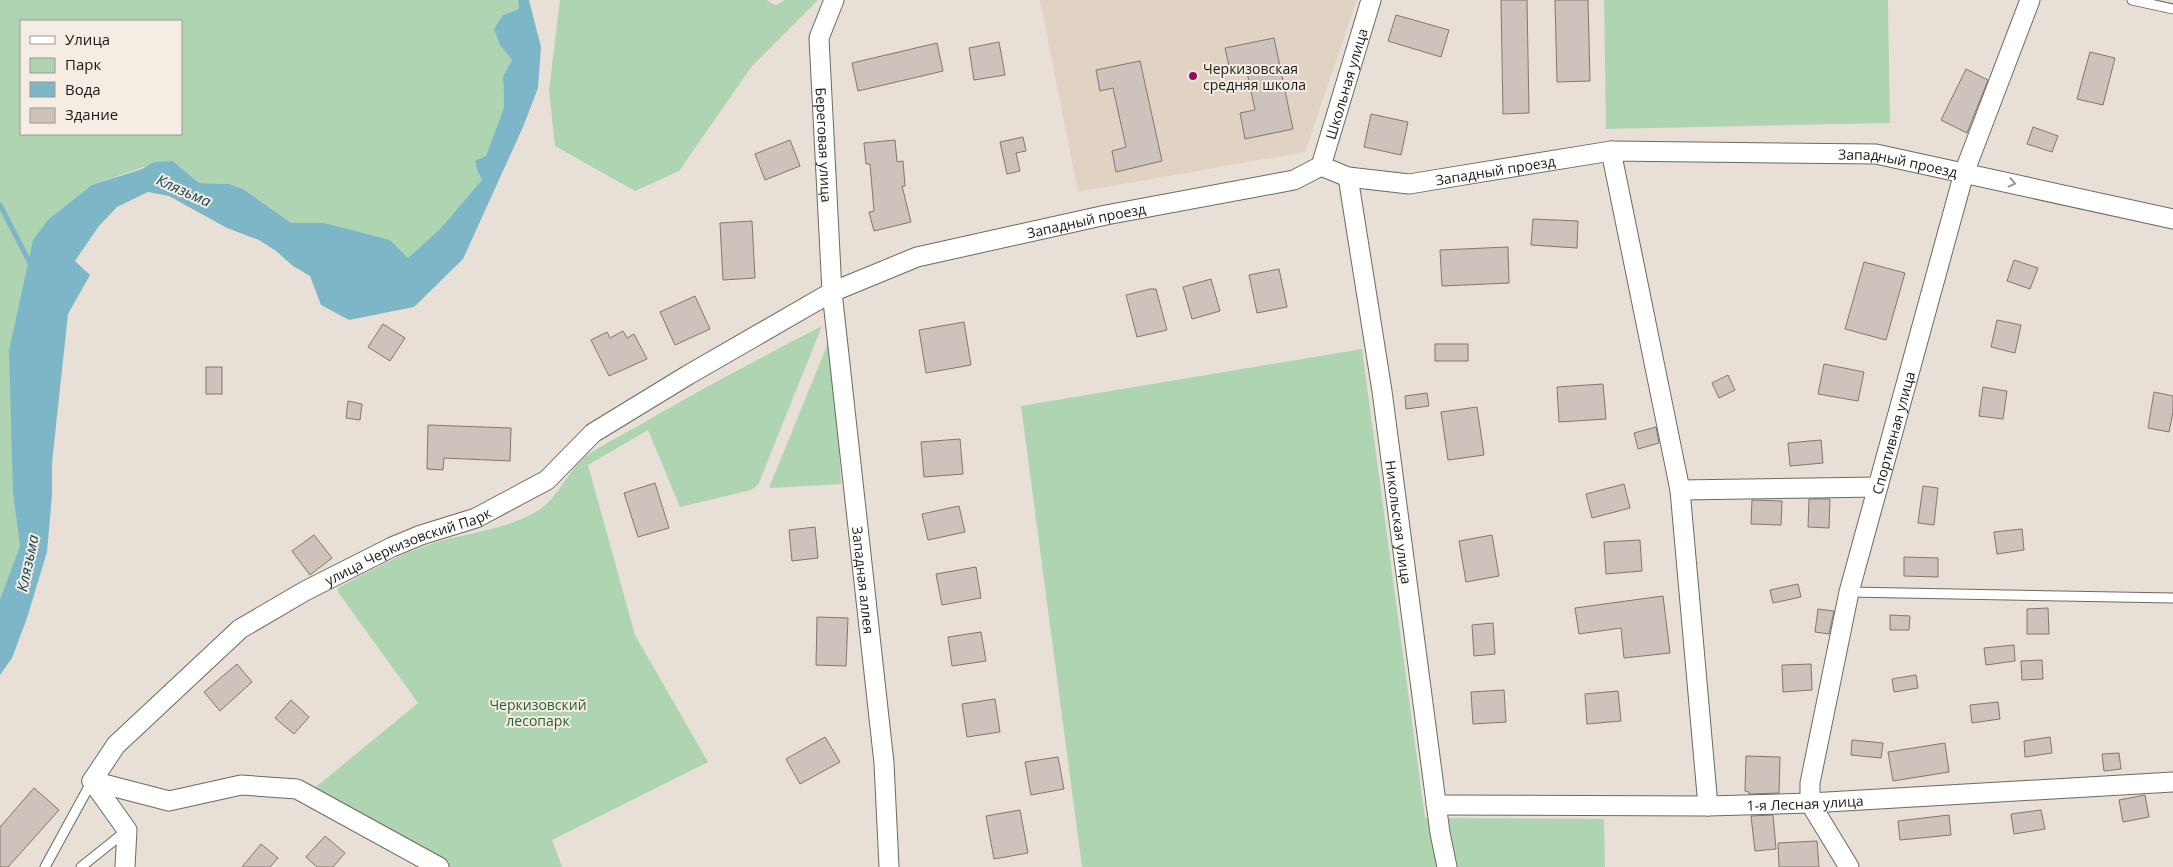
<svg xmlns="http://www.w3.org/2000/svg" width="2173" height="867" font-family="'Open Sans',sans-serif">
<rect width="100%" height="100%" fill="#e8e0d7"/>
<polygon fill="#e0d3c4" points="1040,0 1357,0 1305,152 1078,192"/>
<g fill="#aed4b1" fill-rule="evenodd">
<path d="M0,0H518L519,9L503,15L500,45L512,60L503,76L504,107L486,156L475,161L477,170L482,180L440,229L408,258L324,223H291L243,189L229,184L199,183L173,161C147,163 118,177 92,185L13,494L20,546L0,599ZM21,21H181V134H21Z"/>
<polygon points="560,0 766,0 776,5 785,0 818,0 752,66 679,171 635,191 555,146 549,90"/>
<polygon points="1604,0 1888,0 1890,123 1606,129"/>
<path d="M822,326L758,485L751,490L680,507L648,430L588,465L635,635L708,762L552,840L562,867H435L311,791L418,703L338,592V588C369,571 400,554 434,543C469,532 507,530 539,510C560,496 567,470 589,454C607,442 626,433 645,422C703,388 762,357 822,326Z"/>
<polygon points="833,331 841,484 769,488"/>
<polygon points="1362,349 1425,818 1604,819 1605,867 1082,867 1021,406"/>
</g>
<polygon fill="#7db7c7" points="518,0 529,0 541,47 538,88 523,127 463,259 414,307 349,320 321,305 310,276 293,266 276,251 259,240 227,228 169,196 148,192 117,207 99,226 75,261 90,275 68,314 52,463 52,495 47,552 27,618 12,658 0,675 0,599 20,546 13,494 9,351 33,240 48,220 92,185 142,169 154,162 173,161 199,183 229,184 243,189 291,223 324,223 390,240 408,258 440,229 482,180 477,170 475,161 486,156 504,107 503,76 512,60 500,45 494,29 503,15 519,9"/>
<g fill="none" stroke-linecap="round" stroke-linejoin="round">
<polyline stroke="#7db7c7" stroke-width="5" points="0,205 31,265"/>
</g>
<g fill="#cdc3bc" stroke="#7f7770">
<polygon points="1501,0 1527,0 1529,113 1503,114"/>
<polygon points="1555,0 1588,0 1590,81 1557,82"/>
<polygon points="1396,15 1449,30 1441,57 1388,41"/>
<polygon points="1274,38 1293,129 1245,139 1240,113 1255,110 1247,72 1231,75 1225,48"/>
<polygon points="999,42 1005,75 974,80 969,48"/>
<polygon points="937,43 943,71 858,91 852,63"/>
<polygon points="2090,52 2115,58 2103,105 2077,99"/>
<polygon points="1140,61 1162,161 1116,172 1112,151 1126,147 1113,88 1100,91 1096,70"/>
<polygon points="1966,69 1988,80 1967,133 1941,120"/>
<polygon points="1371,114 1408,122 1401,155 1364,147"/>
<polygon points="2033,127 2058,136 2052,152 2027,144"/>
<polygon points="1023,137 1026,151 1016,153 1020,171 1007,174 1000,142"/>
<polygon points="790,140 800,166 765,180 755,154"/>
<polygon points="895,140 897,162 903,161 905,186 902,186 911,222 874,231 869,212 874,211 870,164 866,164 864,143"/>
<polygon points="1533,219 1578,221 1577,248 1531,245"/>
<polygon points="752,221 755,278 723,280 720,223"/>
<polygon points="1508,247 1509,283 1442,286 1440,250"/>
<polygon points="2014,260 2038,268 2030,289 2007,281"/>
<polygon points="1864,262 1905,273 1886,340 1845,329"/>
<polygon points="1279,269 1287,307 1257,313 1249,275"/>
<polygon points="1211,279 1220,311 1192,319 1183,287"/>
<polygon points="1150,289 1156,289 1167,330 1137,337 1126,295"/>
<polygon points="695,296 710,329 675,345 660,312"/>
<polygon points="1997,320 2021,325 2015,353 1991,347"/>
<polygon points="964,322 971,365 926,373 919,330"/>
<polygon points="383,324 405,338 390,361 368,347"/>
<polygon points="623,331 627,338 634,334 647,359 609,376 591,340 607,332 610,338"/>
<rect x="1435" y="344" width="33" height="17"/>
<polygon points="1824,364 1864,372 1858,401 1818,394"/>
<rect x="206" y="367" width="16" height="27"/>
<polygon points="1728,375 1735,390 1719,398 1712,383"/>
<polygon points="1603,384 1606,419 1559,422 1557,387"/>
<polygon points="1983,387 2007,391 2003,419 1979,416"/>
<polygon points="2154,392 2173,396 2173,412 2169,432 2148,428"/>
<polygon points="1427,393 1429,406 1406,409 1405,396"/>
<polygon points="348,401 362,404 360,420 346,418"/>
<polygon points="1477,407 1484,455 1448,460 1441,412"/>
<polygon points="428,425 511,428 510,461 444,458 443,470 427,469"/>
<polygon points="1656,427 1659,443 1638,449 1634,433"/>
<polygon points="960,439 963,474 924,477 921,442"/>
<polygon points="1821,440 1823,463 1790,466 1788,443"/>
<polygon points="655,483 669,528 638,537 624,493"/>
<polygon points="1624,484 1630,508 1592,518 1586,494"/>
<polygon points="1923,486 1938,488 1934,525 1918,523"/>
<polygon points="1809,499 1830,499 1829,528 1808,527"/>
<polygon points="1752,500 1782,501 1781,525 1751,524"/>
<polygon points="959,506 965,532 928,540 922,514"/>
<polygon points="815,527 818,558 792,561 789,530"/>
<polygon points="2022,529 2024,550 1997,554 1994,532"/>
<polygon points="314,535 332,558 310,575 292,551"/>
<polygon points="1492,535 1499,576 1466,582 1459,541"/>
<polygon points="1640,540 1642,571 1606,574 1604,542"/>
<polygon points="1904,557 1938,558 1938,577 1904,576"/>
<polygon points="976,567 981,598 942,605 936,574"/>
<polygon points="1798,584 1801,597 1773,603 1770,590"/>
<polygon points="1663,596 1670,653 1624,658 1621,628 1579,634 1575,608"/>
<polygon points="2048,608 2049,634 2027,634 2027,609"/>
<polygon points="1818,609 1834,611 1829,634 1815,632"/>
<polygon points="1890,615 1910,616 1909,630 1890,630"/>
<polygon points="817,617 848,618 846,666 816,665"/>
<polygon points="1493,623 1495,654 1474,656 1472,625"/>
<polygon points="981,632 986,661 952,666 948,637"/>
<polygon points="2014,645 2015,661 1986,665 1984,648"/>
<polygon points="2042,660 2043,679 2022,680 2021,661"/>
<polygon points="237,664 252,682 220,711 204,692"/>
<polygon points="1811,664 1812,690 1783,692 1782,665"/>
<polygon points="1916,675 1918,688 1894,692 1892,679"/>
<polygon points="1504,690 1506,722 1473,724 1471,692"/>
<polygon points="1618,691 1621,721 1587,724 1585,694"/>
<polygon points="995,699 1000,732 967,737 962,704"/>
<polygon points="291,700 309,717 294,734 275,718"/>
<polygon points="1998,702 2000,719 1972,723 1970,705"/>
<polygon points="825,737 840,762 800,784 786,759"/>
<polygon points="2050,737 2052,753 2025,757 2024,741"/>
<polygon points="1852,740 1883,743 1881,758 1851,755"/>
<polygon points="1945,743 1949,772 1893,781 1888,752"/>
<polygon points="2119,753 2121,769 2104,771 2102,754"/>
<polygon points="1746,756 1780,757 1779,793 1749,794 1749,792 1745,791"/>
<polygon points="1058,757 1064,789 1031,795 1025,762"/>
<polygon points="34,788 59,810 8,867 0,867 0,827"/>
<polygon points="2145,795 2149,817 2123,822 2119,800"/>
<polygon points="1020,810 1028,853 994,859 986,816"/>
<polygon points="2041,810 2045,829 2014,834 2011,814"/>
<polygon points="1773,815 1776,849 1755,851 1751,816"/>
<polygon points="1949,815 1951,835 1900,840 1898,821"/>
<polygon points="325,836 345,853 333,867 317,867 306,857"/>
<polygon points="1817,841 1819,867 1779,867 1778,843"/>
<polygon points="261,844 278,858 270,867 242,867"/>
</g>
<g fill="none" stroke-linecap="round" stroke-linejoin="round">
<g stroke="#6e6860" stroke-width="11">
<g id="service">
<polyline points="2132,0 2173,9"/>
<polyline points="1849,592 2173,598"/>
<polyline points="45,867 92,781"/>
<polyline points="81,867 126,831"/>
</g>
</g>
<g stroke="#6e6860" stroke-width="21">
<g id="minor">
<path id="s1" d="M834,0L819,38L832,292L884,763L889,867"/>
<polyline points="1611,151 1680,490 1708,806"/>
<path id="s2" d="M1321,166L1371,0"/>
<path id="s3" d="M1348,177L1382,391L1440,833L1447,867"/>
<polyline points="1680,490 1878,487"/>
<polyline points="92,781 169,801 241,785 297,789 439,867"/>
<path id="s4" d="M1436,805L1708,806L1810,803L2173,782"/>
<path id="s5" d="M125,867L127,830L92,781L116,745L240,629L305,591L392,547L421,535L476,518L547,480L593,433L688,375L832,292L917,257L1106,215L1294,180L1321,166L1348,177L1409,184L1611,151L1876,154L2173,219"/>
<path id="s6" d="M1849,867L1810,803V783L1849,592L1964,173L2030,0"/>
</g>
</g>
<use href="#service" stroke="#fff" stroke-width="9"/>
<use href="#minor" stroke="#fff" stroke-width="19"/>
</g>
<defs><path id="oneway-chevron" d="M-2-3.5L2.5 0L-2 3.5" fill="none" stroke-width="1.6" stroke-linecap="round" stroke-linejoin="round" transform="scale(1.25)"/></defs>
<use stroke="#989796" href="#oneway-chevron" transform="translate(2012 183) rotate(13)"/>
<circle fill="#980d61" stroke="#f5ede4" stroke-width="2" cx="1193" cy="76" r="5"/>
<g text-anchor="middle" dominant-baseline="central" stroke-width="4" stroke-linejoin="round" paint-order="stroke">
<g font-size="14" fill="#1a1815" stroke="#f5ede4" text-anchor="start">
<text x="1203" y="68">Черкизовская<tspan x="1203" dy="16">средняя школа</tspan></text>
</g>
<g font-size="14" fill="#1a1815" stroke="#f5ede4">
<text stroke="none"><textPath href="#s2" startOffset="86">Школьная улица</textPath></text>
<text stroke="none"><textPath href="#s1" startOffset="148">Береговая улица</textPath></text>
<text stroke="none"><textPath href="#s5" startOffset="2086">Западный проезд</textPath></text>
<text stroke="none"><textPath href="#s5" startOffset="1681">Западный проезд</textPath></text>
<text stroke="none"><textPath href="#s5" startOffset="1261">Западный проезд</textPath></text>
<text stroke="none"><textPath href="#s6" startOffset="455">Спортивная улица</textPath></text>
<text stroke="none"><textPath href="#s3" startOffset="349">Никольская улица</textPath></text>
<text stroke="none"><textPath href="#s5" startOffset="498">улица Черкизовский Парк</textPath></text>
<text stroke="none"><textPath href="#s1" startOffset="585">Западная аллея</textPath></text>
<text stroke="none"><textPath href="#s4" startOffset="369">1-я Лесная улица</textPath></text>
</g>
<g font-size="14" fill="#255e30" stroke="#f5ede4">
<text x="538" y="704">Черкизовский<tspan x="538" dy="16">лесопарк</tspan></text>
</g>
<g font-size="15" font-style="italic" fill="#104550" stroke="#f5ede4">
<text transform="translate(184 190) rotate(24)">Клязьма</text>
<text transform="translate(27 563) rotate(-78)">Клязьма</text>
</g>
</g>
<rect x="20" y="20" width="162" height="115" fill="#f5ede4" stroke="#9d9891"/>
<rect x="30" y="36" width="25" height="8" fill="#ffffff" stroke="#9d9891"/>
<text x="65" y="45" font-size="15" fill="#1a1815">Улица</text>
<rect x="30" y="58" width="25" height="15" fill="#aed4b1" stroke="#9d9891"/>
<text x="65" y="70" font-size="15" fill="#1a1815">Парк</text>
<rect x="30" y="82" width="25" height="15" fill="#7db7c7" stroke="#9d9891"/>
<text x="65" y="95" font-size="15" fill="#1a1815">Вода</text>
<rect x="30" y="108" width="25" height="15" fill="#cdc3bc" stroke="#9d9891"/>
<text x="65" y="120" font-size="15" fill="#1a1815">Здание</text>
</svg>
